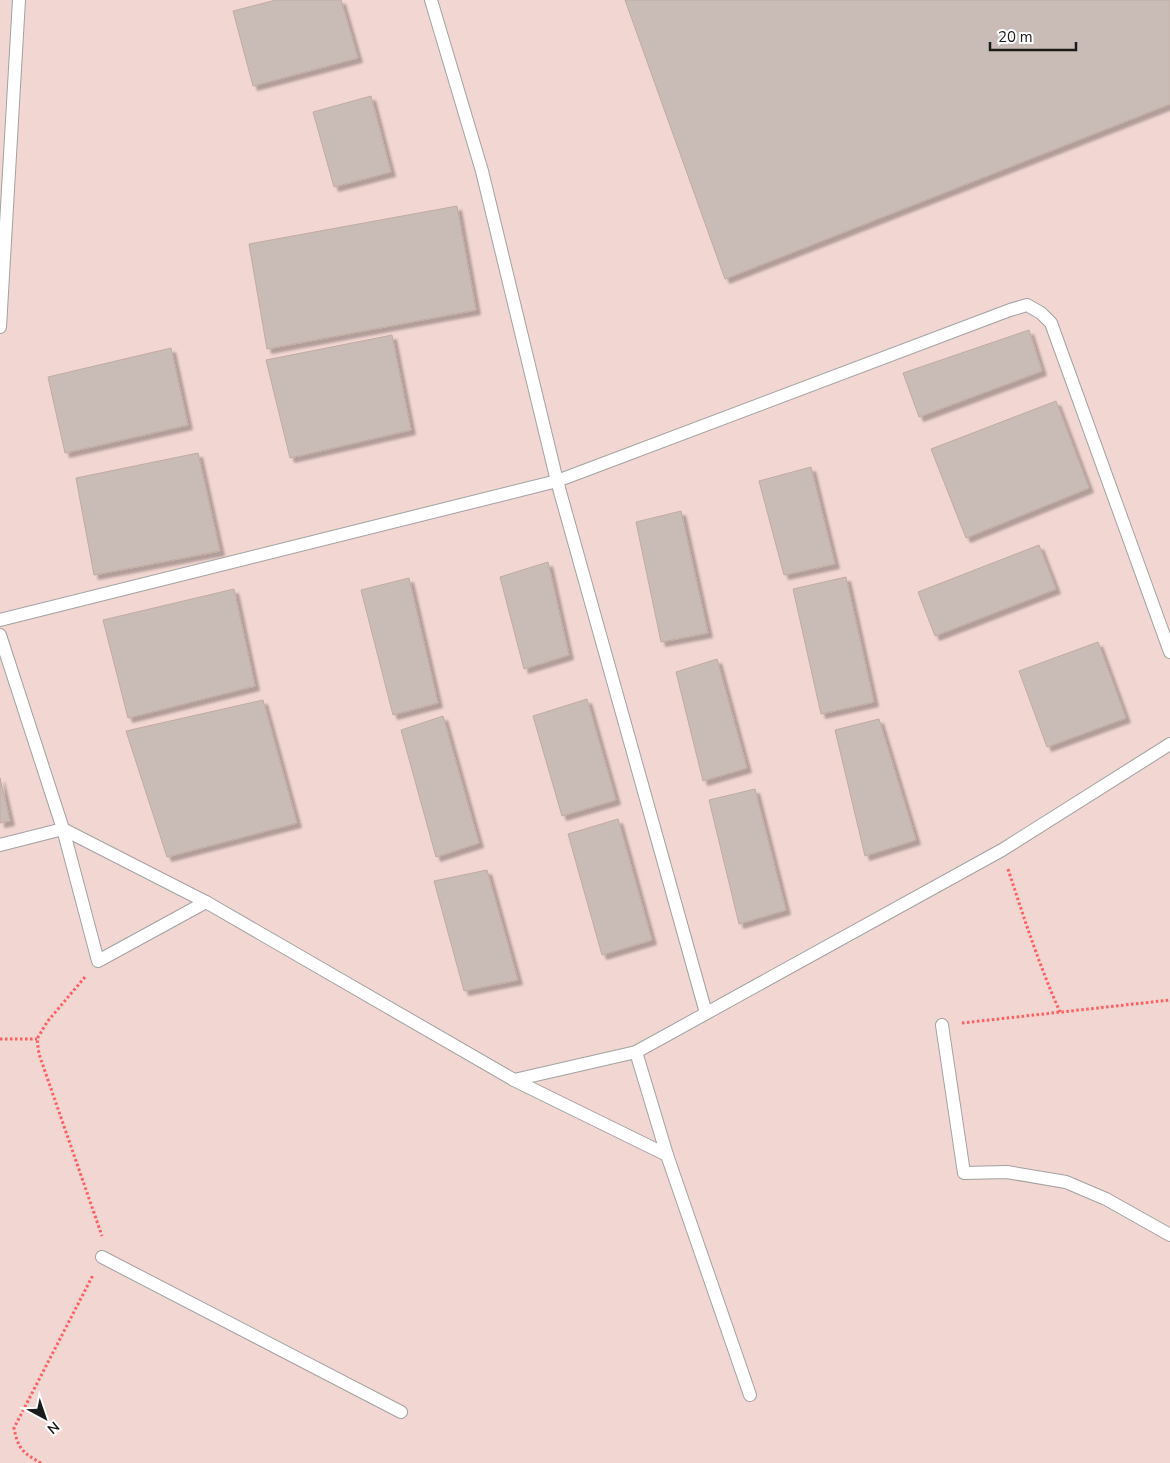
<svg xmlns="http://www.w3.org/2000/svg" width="1170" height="1463" font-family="'Nunito Sans',sans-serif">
<defs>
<filter id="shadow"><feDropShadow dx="4.5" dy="4.5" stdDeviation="1" flood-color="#0004"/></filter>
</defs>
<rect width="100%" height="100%" fill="#ede7df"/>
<rect fill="#f1d6d1" x="0" y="0" width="1170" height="1463"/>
<g fill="#c9bcb6" stroke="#c0aba1" filter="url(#shadow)">
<polygon points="276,0 341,0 358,58 253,86 233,11"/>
<polygon points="625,0 1170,0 1170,104 725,279"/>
<polygon points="371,96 391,172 334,187 313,112"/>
<polygon points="457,206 476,310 267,349 249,244"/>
<polygon points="1029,330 1042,371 919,417 903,373"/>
<polygon points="392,335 411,430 290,458 266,360"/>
<polygon points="171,348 188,425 65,453 48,377"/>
<polygon points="1056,401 1089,488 966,538 931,449"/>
<polygon points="198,453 220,551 94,575 76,478"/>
<polygon points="811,467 835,564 784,575 759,481"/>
<polygon points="681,511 708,633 661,642 636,522"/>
<polygon points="1039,545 1056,589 935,636 918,592"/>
<polygon points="548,562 569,655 524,669 500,577"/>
<polygon points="846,577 874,702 821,714 793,589"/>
<polygon points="409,578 438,703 393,715 361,590"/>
<polygon points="234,589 255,686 128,718 103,620"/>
<polygon points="1098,642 1126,718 1047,747 1019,671"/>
<polygon points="717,659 747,768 703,781 676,672"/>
<polygon points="587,699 616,800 562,816 533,716"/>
<polygon points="263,700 297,823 167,857 126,731"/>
<polygon points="443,716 479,843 436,857 401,730"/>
<polygon points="879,719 916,840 865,856 835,730"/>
<polygon points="0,778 10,821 0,823"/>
<polygon points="755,789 786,910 739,924 709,800"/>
<polygon points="618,819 652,940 602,955 568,834"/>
<polygon points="487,870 518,980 464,991 434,881"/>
</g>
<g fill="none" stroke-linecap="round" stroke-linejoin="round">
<g stroke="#a2a2a2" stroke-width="14">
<g id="lane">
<polyline points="0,327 19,0"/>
<polyline points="0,620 557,481 482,171 431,0"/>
<polyline points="0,635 63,829 98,961 206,902"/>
<polyline points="0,845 63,829 206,902 514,1080 667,1155"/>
<polyline points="706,1013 557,481 1010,310 1027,305 1041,313 1051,323 1170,652"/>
<polyline points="942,1025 964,1173 1007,1172 1066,1182 1106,1199 1170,1235"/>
<polyline points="514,1080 636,1052"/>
<polyline points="102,1257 401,1412"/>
<polyline points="750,1395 667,1155 636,1052 1002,850 1170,744"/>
</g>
</g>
<g stroke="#ff5f61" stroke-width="3" stroke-dasharray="2.5 2.5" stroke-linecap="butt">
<path d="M1008,869C1024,918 1039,965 1060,1012"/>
<polyline points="85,977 47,1022 37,1039 39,1054 102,1236"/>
<polyline points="962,1023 1170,1000"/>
<polyline points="0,1039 37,1039"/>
<path d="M41,1463C23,1453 18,1449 14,1428L93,1275"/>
</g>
<use href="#lane" stroke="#fff" stroke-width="12"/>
</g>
<g transform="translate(45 1418) rotate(140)" stroke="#ffffff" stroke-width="4" paint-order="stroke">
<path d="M0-4L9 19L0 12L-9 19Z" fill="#1b1b1b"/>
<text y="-8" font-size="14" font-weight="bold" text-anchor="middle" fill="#1b1b1b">N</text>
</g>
<path d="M990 42v8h86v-8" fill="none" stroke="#1b1b1b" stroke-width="2.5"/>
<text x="998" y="42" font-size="15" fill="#1b1b1b" stroke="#ffffff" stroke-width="4" paint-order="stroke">20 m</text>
</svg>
